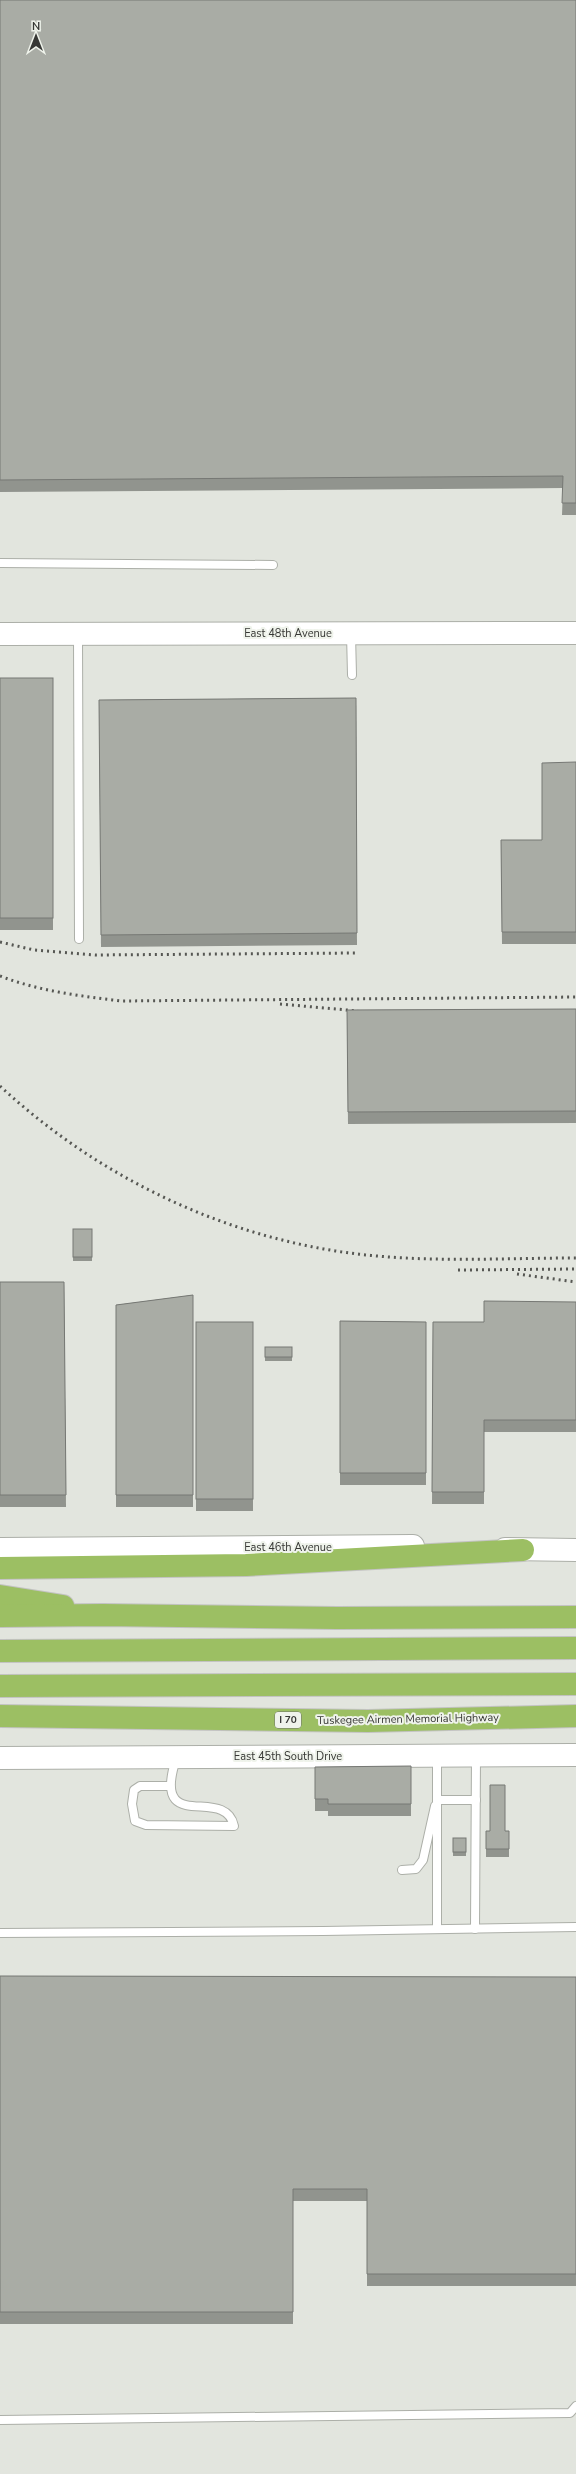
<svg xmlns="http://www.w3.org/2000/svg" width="576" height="2474" font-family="'Nunito Sans',sans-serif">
<rect width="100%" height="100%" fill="#e2e5de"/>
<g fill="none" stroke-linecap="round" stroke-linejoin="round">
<g stroke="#acafa8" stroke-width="10">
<g id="lane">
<polyline points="0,563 273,565"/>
<polyline points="351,634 352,675"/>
<polyline points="78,635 79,939"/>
<polyline points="437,1756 437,1929"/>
<path d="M170,1786H140L134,1790L132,1804L135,1821L146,1825L234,1826C225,1784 151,1837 176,1759"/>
<polyline points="437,1800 476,1800"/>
<polyline points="402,1870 416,1869 423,1860 435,1806"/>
<polyline points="475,1929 476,1756"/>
<polyline points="0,1933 323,1931 576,1927"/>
<polyline points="0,2420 570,2413 576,2406"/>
</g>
</g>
<g stroke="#acafa8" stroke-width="24">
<g id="secondary">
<polyline points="0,634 576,633"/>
<polyline points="0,1549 413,1546"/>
<polyline points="505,1549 576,1550"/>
<polyline points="0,1758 576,1755"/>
</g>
</g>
<g stroke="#c3c3c2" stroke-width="24">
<g id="highway">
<polyline points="0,1568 246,1565 523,1550"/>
<polyline points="0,1596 63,1606"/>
<polyline points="0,1616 103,1615 337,1618 576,1617"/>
<polyline points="0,1651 576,1648"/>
<polyline points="0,1686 576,1684"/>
<polyline points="0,1716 368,1721 576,1716"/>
</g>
</g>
<use href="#lane" stroke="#fff" stroke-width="8"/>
<use href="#secondary" stroke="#fff" stroke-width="22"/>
<use href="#highway" stroke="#9cbf63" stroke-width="22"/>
<g stroke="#565753" stroke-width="3" stroke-dasharray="2 4" stroke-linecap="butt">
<polyline points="0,942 34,950 95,955 357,953"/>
<path d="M0,976C39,991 80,996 121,1001L576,997"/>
<polyline points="280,1004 358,1011"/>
<path d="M0,1086C102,1181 237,1244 377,1256C443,1262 510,1258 576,1258"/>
<polyline points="458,1270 576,1269"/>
<polyline points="517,1274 576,1282"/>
</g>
</g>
<g fill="#91948e">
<polygon points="0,0 576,0 576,515 562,515 563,488 0,492"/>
<rect x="0" y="678" width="53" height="252"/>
<polygon points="356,698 357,945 101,947 99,700"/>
<polygon points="576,762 576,944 502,944 501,840 542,840"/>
<polygon points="576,1009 576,1123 348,1124 347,1010"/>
<rect x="73" y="1229" width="19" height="32"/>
<polygon points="0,1282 64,1282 66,1507 0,1507"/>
<polygon points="193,1295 193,1507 116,1507 116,1305"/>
<polygon points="576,1302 576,1432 484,1432 484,1504 432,1504 433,1322 484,1322"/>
<polygon points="340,1321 426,1322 426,1485 340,1485"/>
<rect x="196" y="1322" width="57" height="189"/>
<rect x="265" y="1347" width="27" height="14"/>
<polygon points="411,1766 411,1816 328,1816 328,1811 315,1811 315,1767"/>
<rect x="486" y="1831" width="23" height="26"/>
<rect x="453" y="1838" width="13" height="18"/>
<polygon points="0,1976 576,1977 576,2286 367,2286 367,2201 293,2201 293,2324 0,2324"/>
</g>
<g fill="#a9aca5" stroke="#767874">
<polygon points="0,0 576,0 576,503 562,503 563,476 0,480"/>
<rect x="0" y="678" width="53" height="240"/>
<polygon points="356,698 357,933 101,935 99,700"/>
<polygon points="576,762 576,932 502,932 501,840 542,840 542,763"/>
<polygon points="576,1009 576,1111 348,1112 347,1010"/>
<rect x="73" y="1229" width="19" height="28"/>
<polygon points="0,1282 64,1282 66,1495 0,1495"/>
<polygon points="193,1295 193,1495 116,1495 116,1305"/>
<polygon points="484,1301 576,1302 576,1420 484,1420 484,1492 432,1492 433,1322 484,1322"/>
<polygon points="340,1321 426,1322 426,1473 340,1473"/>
<rect x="196" y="1322" width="57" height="177"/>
<rect x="265" y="1347" width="27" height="10"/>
<polygon points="411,1766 411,1804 328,1804 328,1799 315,1799 315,1767"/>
<polygon points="490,1785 505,1785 505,1831 509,1831 509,1849 486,1849 486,1831 490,1831"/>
<rect x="453" y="1838" width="13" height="14"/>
<polygon points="0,1976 576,1977 576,2274 367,2274 367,2189 293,2189 293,2312 0,2312"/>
</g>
<g text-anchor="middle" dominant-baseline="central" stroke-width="4" stroke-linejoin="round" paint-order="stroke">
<rect fill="#eff3eb" stroke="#6e706c" stroke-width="1" x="275" y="1712" width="26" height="16" rx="3"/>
<g font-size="10" font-weight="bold" fill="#373835">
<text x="288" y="1720">I 70</text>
</g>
<g font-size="11" fill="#373835" stroke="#eff3eb">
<text x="288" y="633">East 48th Avenue</text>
<text x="288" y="1547">East 46th Avenue</text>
<text transform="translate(408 1719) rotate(-1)">Tuskegee Airmen Memorial Highway</text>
<text x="288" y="1756">East 45th South Drive</text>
</g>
</g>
<g transform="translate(36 36)" stroke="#eff3eb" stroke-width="3" paint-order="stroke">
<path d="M0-3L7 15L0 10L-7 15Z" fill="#373835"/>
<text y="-6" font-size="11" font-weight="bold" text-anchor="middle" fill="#373835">N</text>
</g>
</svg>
